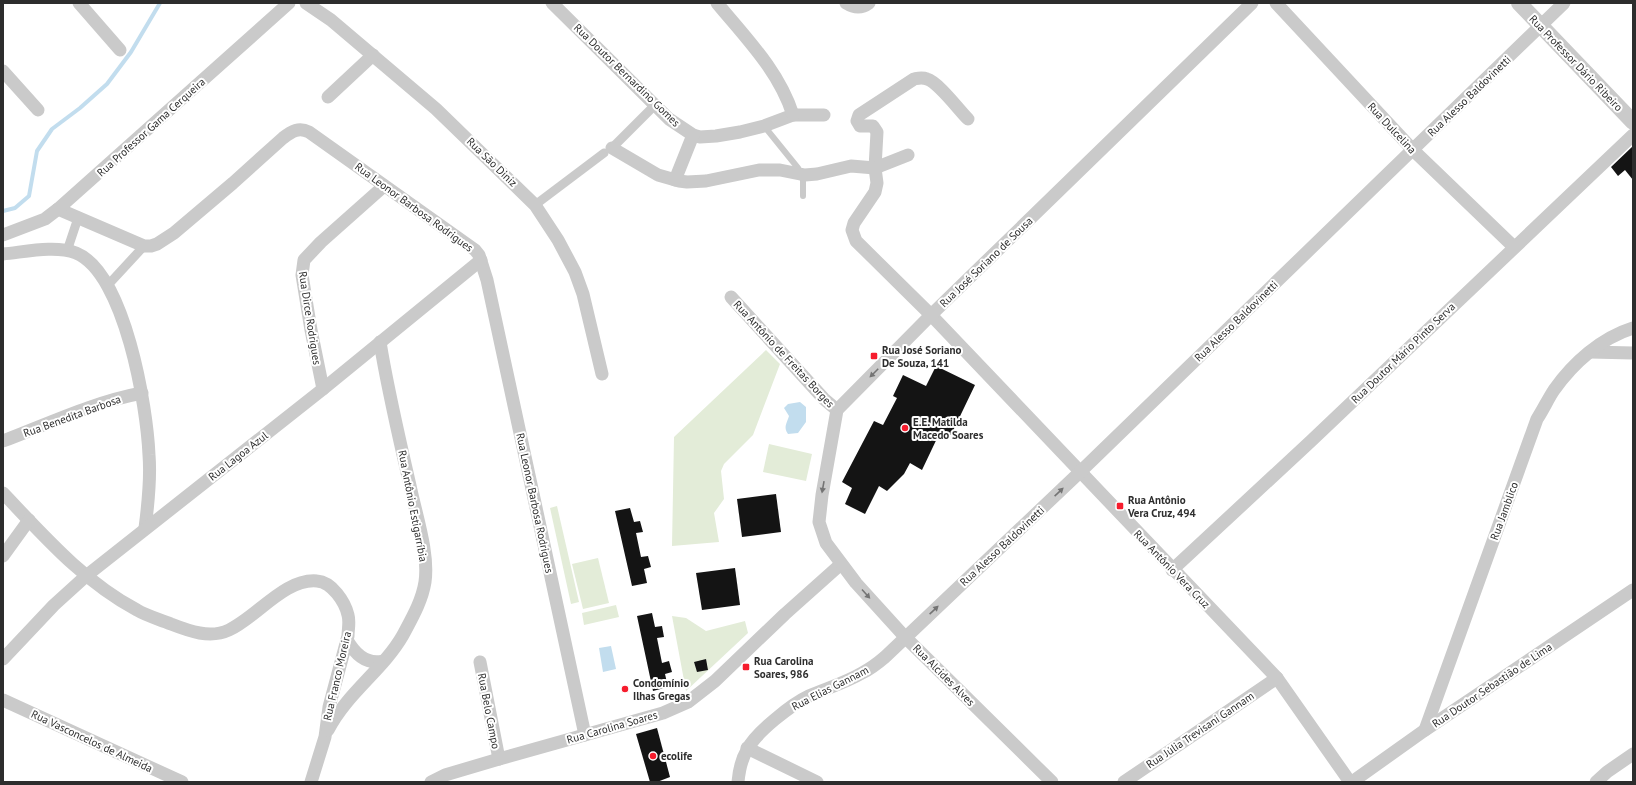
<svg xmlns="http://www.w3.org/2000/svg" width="1636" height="785" font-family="'PT Sans',sans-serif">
<rect width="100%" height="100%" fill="#fff"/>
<g fill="#e3ecd8">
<polygon points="766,350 780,364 753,435 724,464 721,471 724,499 714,513 719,542 672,546 674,437"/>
<polygon points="769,444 812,454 806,481 763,472"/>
<polygon points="557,506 579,602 571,604 550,508"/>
<polygon points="598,558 609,603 583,609 572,564"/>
<polygon points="616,605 619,617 584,625 582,613"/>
<polygon points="672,616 686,618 706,631 745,621 748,633 686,691"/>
</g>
<g fill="#c2ddee">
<path d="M800,402L806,407V422L798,433L788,434C783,427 787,423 789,416L784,408L788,404Z"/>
<polygon points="611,646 616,669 603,672 599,648"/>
</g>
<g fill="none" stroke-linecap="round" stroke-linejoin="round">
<polyline stroke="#c2ddee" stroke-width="4" points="3,211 15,208 29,196 37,151 52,129 80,108 107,84 131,52 160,3"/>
</g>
<g fill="#141414">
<polygon points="1633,146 1633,180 1625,170 1618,176 1611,167"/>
<polygon points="936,366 975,385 951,435 941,430 922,470 910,463 904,474 887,491 879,486 865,514 845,504 852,488 842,482 874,421 883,425 897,398 893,396 903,375 926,386"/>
<polygon points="776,494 781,532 742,537 737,499"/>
<polygon points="630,508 634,522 640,521 643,532 636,533 641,557 648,556 651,567 644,569 647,583 632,586 615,511"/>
<polygon points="735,568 740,605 702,610 696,573"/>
<polygon points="652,613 655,627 662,626 664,637 657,638 662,663 669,661 672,672 665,674 668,687 653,691 637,616"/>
<polygon points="706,659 708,670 697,672 694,662"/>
<polygon points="657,728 670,777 657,782 650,782 636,734"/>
</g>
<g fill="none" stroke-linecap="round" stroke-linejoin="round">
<polyline stroke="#cacaca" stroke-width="6" points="764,126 798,168 803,180 803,196"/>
<g stroke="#cacaca" stroke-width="9">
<polyline points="612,148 655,105"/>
<polyline points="535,205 604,153"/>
<polyline points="67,251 78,218"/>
<polyline points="108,285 144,246"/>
</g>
<g stroke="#cacaca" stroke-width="13">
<polyline points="79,3 120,50"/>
<polyline points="306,3 331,20 436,109 535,205 558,240 575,272 583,294 602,374"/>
<polyline points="552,3 669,119 693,135 700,137 716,136 740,132 764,126 793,115 824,115"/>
<path d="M717,3C746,38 779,71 793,115"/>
<path d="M846,3C854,8 861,9 869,3"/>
<polyline points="1276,3 1413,150 1514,247"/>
<polyline points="3,71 38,110"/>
<polyline points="328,97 373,55"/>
<path d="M968,119C959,110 938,82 927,79C922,77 919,78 914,79L859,115L857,121L860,126H873L877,132L875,168L877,183L875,192L854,223L852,230L856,241L931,315L1277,678L1350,782"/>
<polyline points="612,148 658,175 679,181 687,182 706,181 759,170 780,170 805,175 817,174 851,166 875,168 908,155"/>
<polyline points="675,180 693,135"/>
<path d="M58,209L144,246H151L157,244L174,233L233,183L283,138C292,131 299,127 309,132L475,250L479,255L487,280L585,735"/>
<polyline points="3,235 45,219 58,209 289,3"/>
<path d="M3,254C25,252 55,245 76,253C125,273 147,407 149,455C151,479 148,505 145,528"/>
<polyline points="731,297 824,399 837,410"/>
<polyline points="1590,352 1633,353"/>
<polyline points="323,389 311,330 302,275 304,260 321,242 384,186"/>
<path d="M3,441C48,424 94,402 142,393"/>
<path d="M3,493C44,536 84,582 137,610C147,616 159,619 171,624C189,631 210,639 229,630C257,617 285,578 317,581C332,582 345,602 348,615C350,622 348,629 348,636L329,707L325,737L311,782"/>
<polyline points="3,556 29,520"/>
<polyline points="1172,570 1311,441 1633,135"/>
<path d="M347,640C355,654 366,665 383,661"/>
<polyline points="3,659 54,605 86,576 323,389 481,260"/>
<polyline points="480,662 499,759"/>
<polyline points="3,700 182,782"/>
<path d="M328,730C347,693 383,670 403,635C412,618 422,601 425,582C429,554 417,518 411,490C400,441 388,392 380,342"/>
<path d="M1425,730L1537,419C1543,410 1548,399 1554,390C1573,363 1601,338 1633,328"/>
<polyline points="747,748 817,782"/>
<polyline points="431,782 445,775 499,759 663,713 688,702 715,681 785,614 841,564"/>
<path d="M738,782C739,771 741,760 747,750C755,733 792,704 809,696C827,688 845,683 862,673C870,669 878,663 885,657L1080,472L1564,3"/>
<polyline points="1052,782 905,637 856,583 826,543 819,522 822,495 837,410 931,315 1252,3"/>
<polyline points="1124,782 1277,678"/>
<polyline points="1352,782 1425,730 1633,590"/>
<polyline points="1596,782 1607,772 1633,754"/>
</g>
<polyline stroke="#cacaca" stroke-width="16" points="1519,3 1633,122"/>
</g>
<defs><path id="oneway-solid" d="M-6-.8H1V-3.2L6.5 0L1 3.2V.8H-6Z"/></defs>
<g fill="#747474">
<use href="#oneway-solid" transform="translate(874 373) rotate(135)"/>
<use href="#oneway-solid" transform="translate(823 487) rotate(100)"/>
<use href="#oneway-solid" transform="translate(1059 492) rotate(-43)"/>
<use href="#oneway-solid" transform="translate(866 594) rotate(48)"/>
<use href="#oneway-solid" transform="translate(934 610) rotate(-43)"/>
</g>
<g fill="#f61c2d" stroke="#fff" stroke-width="1.5">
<rect x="870" y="352" width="8" height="8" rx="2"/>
<circle cx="905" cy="428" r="4"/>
<rect x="1116" y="502" width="8" height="8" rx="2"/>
<rect x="742" y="663" width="8" height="8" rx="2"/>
<circle cx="625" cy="689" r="4"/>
<circle cx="653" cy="756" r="4"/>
</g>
<g text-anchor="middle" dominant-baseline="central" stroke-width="4" stroke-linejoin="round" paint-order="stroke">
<g font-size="11" fill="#2d2d2d" stroke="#fff">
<text transform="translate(1576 63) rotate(46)">Rua Professor Dário Ribeiro</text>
<text transform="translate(627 75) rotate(44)">Rua Doutor Bernardino Gomes</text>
<text transform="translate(1469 96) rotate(-44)">Rua Alesso Baldovinetti</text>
<text transform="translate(151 127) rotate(-42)">Rua Professor Gama Cerqueira</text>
<text transform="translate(1392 128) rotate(47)">Rua Dulcelina</text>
<text transform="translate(492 162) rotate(44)">Rua São Diniz</text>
<text transform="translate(414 207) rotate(36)">Rua Leonor Barbosa Rodrigues</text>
<text transform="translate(986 262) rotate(-44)">Rua José Soriano de Sousa</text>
<text transform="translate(310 318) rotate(81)">Rua Dirce Rodrigues</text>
<text transform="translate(1236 321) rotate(-44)">Rua Alesso Baldovinetti</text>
<text transform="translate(1403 353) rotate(-44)">Rua Doutor Mário Pinto Serva</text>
<text transform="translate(784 354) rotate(47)">Rua Antônio de Freitas Borges</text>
<text transform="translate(72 416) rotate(-20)">Rua Benedita Barbosa</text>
<text transform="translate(238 456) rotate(-38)">Rua Lagoa Azul</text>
<text transform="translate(535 503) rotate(78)">Rua Leonor Barbosa Rodrigues</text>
<text transform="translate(413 506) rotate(79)">Rua Antônio Estigarríbia</text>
<text transform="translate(1504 511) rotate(-70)">Rua Jamblico</text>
<text transform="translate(1002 546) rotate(-43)">Rua Alesso Baldovinetti</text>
<text transform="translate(1172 569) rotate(46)">Rua Antônio Vera Cruz</text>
<text transform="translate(944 675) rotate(45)">Rua Alcides Alves</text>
<text transform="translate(337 676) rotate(-77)">Rua Franco Moreira</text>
<text transform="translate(1492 685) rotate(-34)">Rua Doutor Sebastião de Lima</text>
<text transform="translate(830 688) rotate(-27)">Rua Elias Gannam</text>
<text transform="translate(489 711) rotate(79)">Rua Belo Campo</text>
<text transform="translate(612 727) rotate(-16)">Rua Carolina Soares</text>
<text transform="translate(1200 730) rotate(-34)">Rua Júlia Trevisani Gannam</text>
<text transform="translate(92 741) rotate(25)">Rua Vasconcelos de Almeida</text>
</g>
<g font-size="11" font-weight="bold" fill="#2d2d2d" stroke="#fff" text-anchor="start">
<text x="882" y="350">Rua José Soriano<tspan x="882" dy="13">De Souza, 141</tspan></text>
<text x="913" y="422">E.E. Matilda<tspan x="913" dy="13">Macedo Soares</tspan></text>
<text x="1128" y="500">Rua Antônio<tspan x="1128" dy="13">Vera Cruz, 494</tspan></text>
<text x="754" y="661">Rua Carolina<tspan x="754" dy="13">Soares, 986</tspan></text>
<text x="633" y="683">Condomínio<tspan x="633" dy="13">Ilhas Gregas</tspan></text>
<text x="661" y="756">ecolife</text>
</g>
</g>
<rect width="1636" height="785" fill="none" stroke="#2d2d2d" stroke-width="8"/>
</svg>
